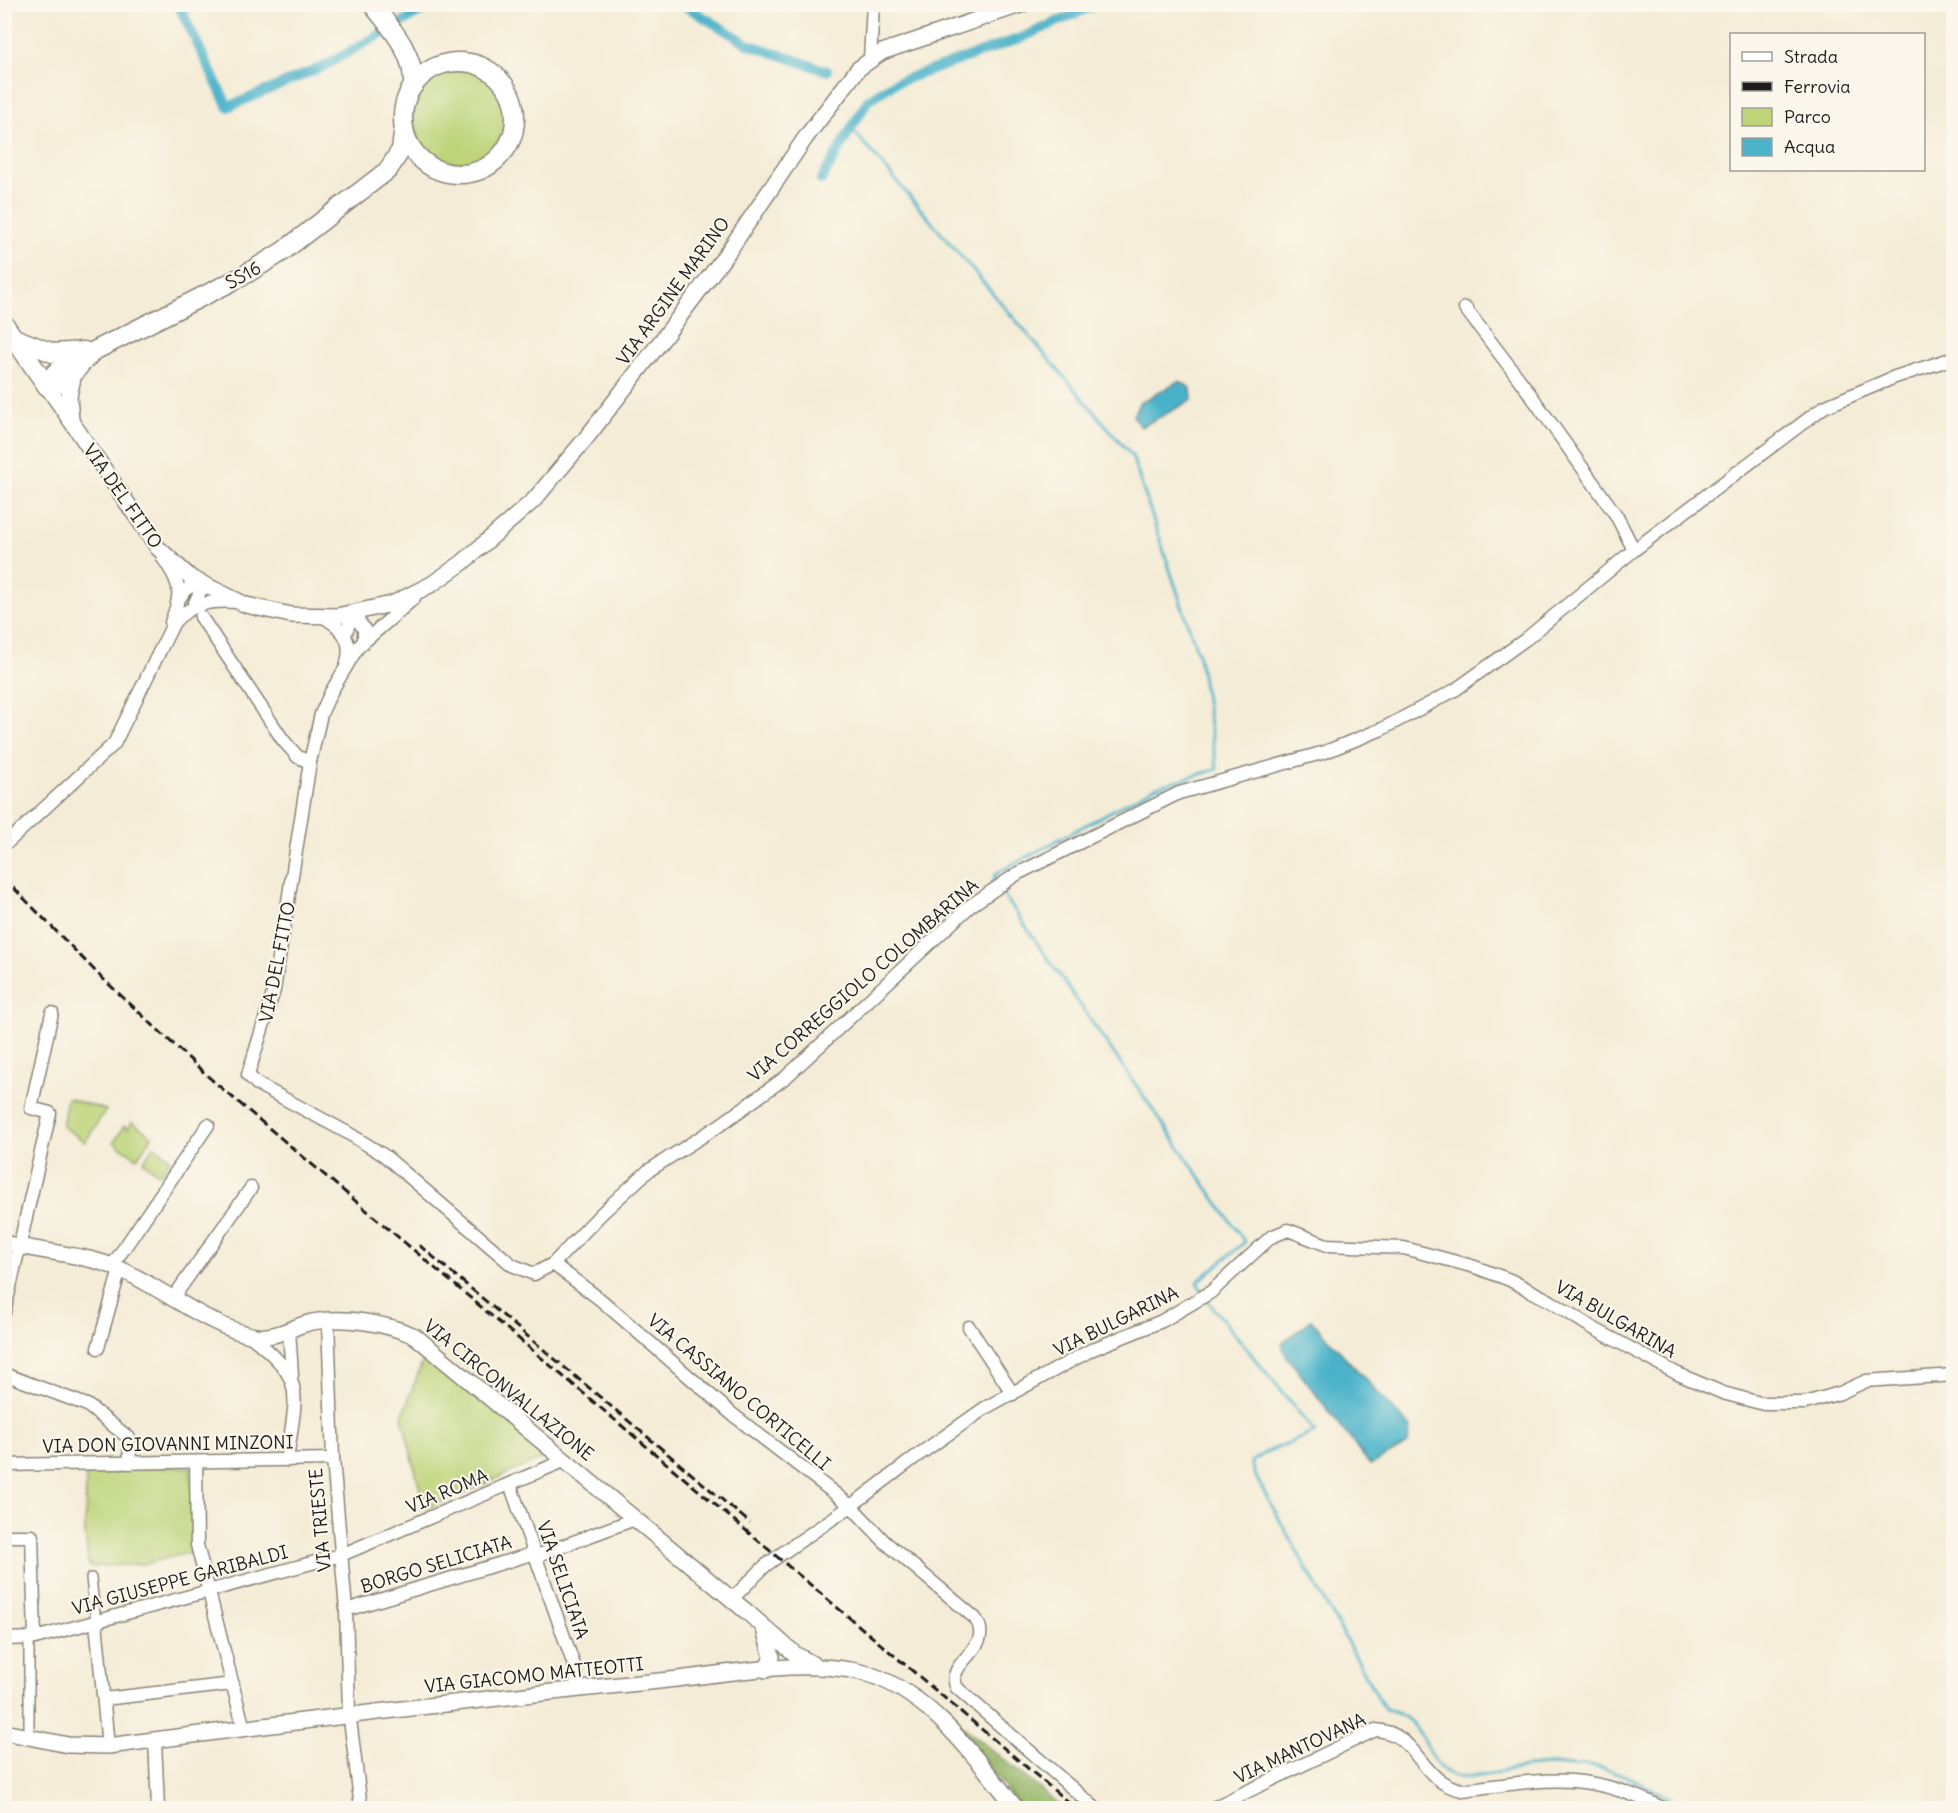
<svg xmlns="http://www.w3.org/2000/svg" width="1958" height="1813" font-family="Delius,sans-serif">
<rect width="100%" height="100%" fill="#fbf7ec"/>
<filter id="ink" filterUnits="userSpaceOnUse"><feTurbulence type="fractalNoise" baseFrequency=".0167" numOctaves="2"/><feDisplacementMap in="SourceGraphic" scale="12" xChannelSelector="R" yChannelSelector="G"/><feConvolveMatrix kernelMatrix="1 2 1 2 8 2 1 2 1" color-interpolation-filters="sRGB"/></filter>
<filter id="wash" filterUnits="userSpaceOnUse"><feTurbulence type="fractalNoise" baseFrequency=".008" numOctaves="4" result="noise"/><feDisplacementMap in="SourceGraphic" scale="24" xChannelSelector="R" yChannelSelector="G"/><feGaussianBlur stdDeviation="1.35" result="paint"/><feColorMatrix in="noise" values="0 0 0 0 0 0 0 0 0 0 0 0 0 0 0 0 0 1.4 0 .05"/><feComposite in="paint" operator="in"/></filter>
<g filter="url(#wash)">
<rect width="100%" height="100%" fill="#f4ecd6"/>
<g fill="#bdd479" stroke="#6c784a" stroke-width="1.5">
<circle cx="459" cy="116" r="47"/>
<polygon points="67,1098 106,1110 85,1142 62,1126"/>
<polygon points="132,1122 152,1136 137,1158 114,1142 124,1126 128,1129"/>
<polygon points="154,1146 170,1158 160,1174 143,1162"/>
<polygon points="426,1352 549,1456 425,1509 402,1417"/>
<polygon points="191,1467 195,1551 144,1564 89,1567 85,1535 86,1468"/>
</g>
<polygon fill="#96b669" stroke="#596942" stroke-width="1.5" points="950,1716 1063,1808 1020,1808"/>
<g fill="#4ab2c9" stroke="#336772" stroke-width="1.5">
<polygon points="1179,381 1191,388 1192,400 1141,427 1133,416 1139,403"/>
<polygon points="1311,1320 1410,1427 1408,1444 1370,1465 1285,1354 1282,1344"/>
</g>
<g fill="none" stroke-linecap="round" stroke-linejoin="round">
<g stroke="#4ab2c9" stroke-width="3">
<polyline points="851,128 1132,456 1199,657 1217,769 1156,787 997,873 994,879 996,882"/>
<polyline points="1001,891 1245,1242 1197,1282 1203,1293"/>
<path d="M1206,1299L1315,1432L1265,1453L1251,1462L1257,1479L1385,1710C1430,1716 1421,1765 1455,1776C1472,1781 1508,1769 1527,1767C1555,1764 1592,1762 1618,1773C1642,1782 1665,1797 1688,1808"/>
</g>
<g stroke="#4ab2c9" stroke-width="10">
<polyline points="178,4 228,107 322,67 383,33"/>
<polyline points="682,4 748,44 827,71"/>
<polyline points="399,24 434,4"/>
<polyline points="821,180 868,100 895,83 1021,38 1097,4"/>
</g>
</g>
</g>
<g filter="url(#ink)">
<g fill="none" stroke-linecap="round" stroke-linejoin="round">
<g stroke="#888479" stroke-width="12">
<g id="pedestrian">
<polyline points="91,1578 96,1622"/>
<polyline points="29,1639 29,1738"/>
</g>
</g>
<g stroke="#888479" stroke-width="15">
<g id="minor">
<polyline points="870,59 873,4"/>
<polyline points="1465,308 1525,387 1616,515 1634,550"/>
<path d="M163,558C181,584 183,592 171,622"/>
<polyline points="414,598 358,647 331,692 321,714 310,762 274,990 248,1075 257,1084 348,1133 385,1156 512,1265 534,1274 553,1264 602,1213 648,1171 720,1125 786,1077 970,906 1017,874 1179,793 1325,752 1382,729 1455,690 1526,639 1634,550 1824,407 1895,377 1954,358"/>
<polyline points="179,599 185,590 198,582 200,592 193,607"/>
<path d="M322,616C340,626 354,640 347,662"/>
<polyline points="201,617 283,740 298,757 310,762"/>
<polyline points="345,635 353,613 364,629 364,641"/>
<path d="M9,841L114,744L174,622C192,603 212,600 237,602"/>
<path d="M553,1264L601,1300L732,1414L851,1506L885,1542L975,1618C997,1649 943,1661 957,1688L1095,1808"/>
<polyline points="112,1266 208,1125"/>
<polyline points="173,1298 251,1188"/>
<polyline points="4,1313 50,1113 31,1108 52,1013"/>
<polyline points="328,1321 333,1459 346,1610 349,1711 361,1808"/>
<polyline points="969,1327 1013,1394"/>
<polyline points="289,1330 292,1375"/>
<path d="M249,1335C308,1381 296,1391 287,1460"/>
<polyline points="98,1348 120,1269"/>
<polyline points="4,1374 87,1405 129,1438 130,1463"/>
<polyline points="196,1462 197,1545 244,1729"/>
<polyline points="4,1465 333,1459"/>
<polyline points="510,1484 575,1668 577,1689"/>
<polyline points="4,1536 32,1536 35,1638"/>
<polyline points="536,1556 635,1519"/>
<polyline points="732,1599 765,1566 784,1552 851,1506 914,1458 985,1408 1093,1349 1162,1321 1211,1292 1271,1237 1288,1230 1327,1245 1404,1248 1475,1267 1510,1280 1550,1301 1591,1327 1678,1374 1723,1393 1760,1403 1805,1403 1840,1393 1866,1381 1954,1375"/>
<polyline points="346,1610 535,1553"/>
<polyline points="96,1622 108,1746"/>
<polyline points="4,1639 35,1638 341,1555 566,1460"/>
<polyline points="104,1699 233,1684"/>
<polyline points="155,1740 158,1808"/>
<polyline points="4,1805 14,1808"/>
<path d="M1213,1808L1375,1730C1419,1732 1418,1782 1462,1790C1543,1780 1585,1769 1662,1808"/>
</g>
</g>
<g stroke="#888479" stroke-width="18">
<g id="tertiary">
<polyline points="47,386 158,548 191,578 246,605 291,615 337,616 392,604 432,584 462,563 534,500 587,437 665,336 728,252 806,137 858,69 882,52 1023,4"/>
<polyline points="71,421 69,396 73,378"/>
<path d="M4,1243C42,1252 85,1254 120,1269C162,1288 211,1328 255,1336C276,1339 293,1326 312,1322C345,1316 385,1323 415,1336L747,1612L795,1654L818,1667"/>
<polyline points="764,1629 772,1657 766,1670"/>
<path d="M4,1732L68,1745L108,1746C291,1722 475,1699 659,1681C721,1675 813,1656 871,1675C933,1696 977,1760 1016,1808"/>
</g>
</g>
<g stroke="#888479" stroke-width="21">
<g id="primary">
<path d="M372,4C391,28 415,53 413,86"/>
<circle cx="459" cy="118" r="56"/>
<polyline points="4,324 47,386"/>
<polyline points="14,338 53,353 84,351"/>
<polyline points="47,386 55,373 64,366 241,277 282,252 388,170 401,150 404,127"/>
<path d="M47,386C75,384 71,371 89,356"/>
</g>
</g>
<use href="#pedestrian" stroke="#fff" stroke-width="9"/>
<use href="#minor" stroke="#fff" stroke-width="12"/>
<use href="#tertiary" stroke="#fff" stroke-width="15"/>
<use href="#primary" stroke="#fff" stroke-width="18"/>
<g stroke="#1c1c1c" stroke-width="3" stroke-dasharray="9 4.5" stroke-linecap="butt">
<polyline points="4,878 100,976 212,1080 1075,1808"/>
<polyline points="419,1245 750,1523"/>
</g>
</g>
</g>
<g text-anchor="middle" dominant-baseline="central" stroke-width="4.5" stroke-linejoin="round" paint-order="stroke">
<g font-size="18" fill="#1c1c1c" stroke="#fbf7ec">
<text transform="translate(243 275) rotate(-29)">SS16</text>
<text transform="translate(673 291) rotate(-54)">VIA ARGINE MARINO</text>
<text transform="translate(123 496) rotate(55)">VIA DEL FITTO</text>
<text transform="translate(277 962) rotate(-79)">VIA DEL FITTO</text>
<text transform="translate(863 980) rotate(-41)">VIA CORREGGIOLO COLOMBARINA</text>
<text transform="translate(1616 1319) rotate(30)">VIA BULGARINA</text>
<text transform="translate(1116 1321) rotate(-26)">VIA BULGARINA</text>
<text transform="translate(509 1390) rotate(39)">VIA CIRCONVALLAZIONE</text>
<text transform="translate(739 1392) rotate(40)">VIA CASSIANO CORTICELLI</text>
<text transform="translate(168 1444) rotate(-1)">VIA DON GIOVANNI MINZONI</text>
<text transform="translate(447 1491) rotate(-23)">VIA ROMA</text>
<text transform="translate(320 1520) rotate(-95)">VIA TRIESTE</text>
<text transform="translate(436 1564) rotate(-17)">BORGO SELICIATA</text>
<text transform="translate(180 1580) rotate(-15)">VIA GIUSEPPE GARIBALDI</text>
<text transform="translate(563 1580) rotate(71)">VIA SELICIATA</text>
<text transform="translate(534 1675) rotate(-6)">VIA GIACOMO MATTEOTTI</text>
<text transform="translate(1300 1748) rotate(-25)">VIA MANTOVANA</text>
</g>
</g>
<rect width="1958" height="1813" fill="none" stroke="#fbf7ec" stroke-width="24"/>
<rect x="1730" y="33" width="195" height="138" fill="#fbf7ec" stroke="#a29f99" stroke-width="1.5"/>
<rect x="1742" y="52" width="30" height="9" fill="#ffffff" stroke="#a29f99" stroke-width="1.5"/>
<text x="1784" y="63" font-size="18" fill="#1c1c1c">Strada</text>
<rect x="1742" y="82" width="30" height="9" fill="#1c1c1c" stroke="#a29f99" stroke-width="1.5"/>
<text x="1784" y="93" font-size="18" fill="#1c1c1c">Ferrovia</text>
<rect x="1742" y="108" width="30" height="18" fill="#bdd479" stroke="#a29f99" stroke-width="1.5"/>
<text x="1784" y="123" font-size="18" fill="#1c1c1c">Parco</text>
<rect x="1742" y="138" width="30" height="18" fill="#4ab2c9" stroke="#a29f99" stroke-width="1.5"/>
<text x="1784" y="153" font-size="18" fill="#1c1c1c">Acqua</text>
</svg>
